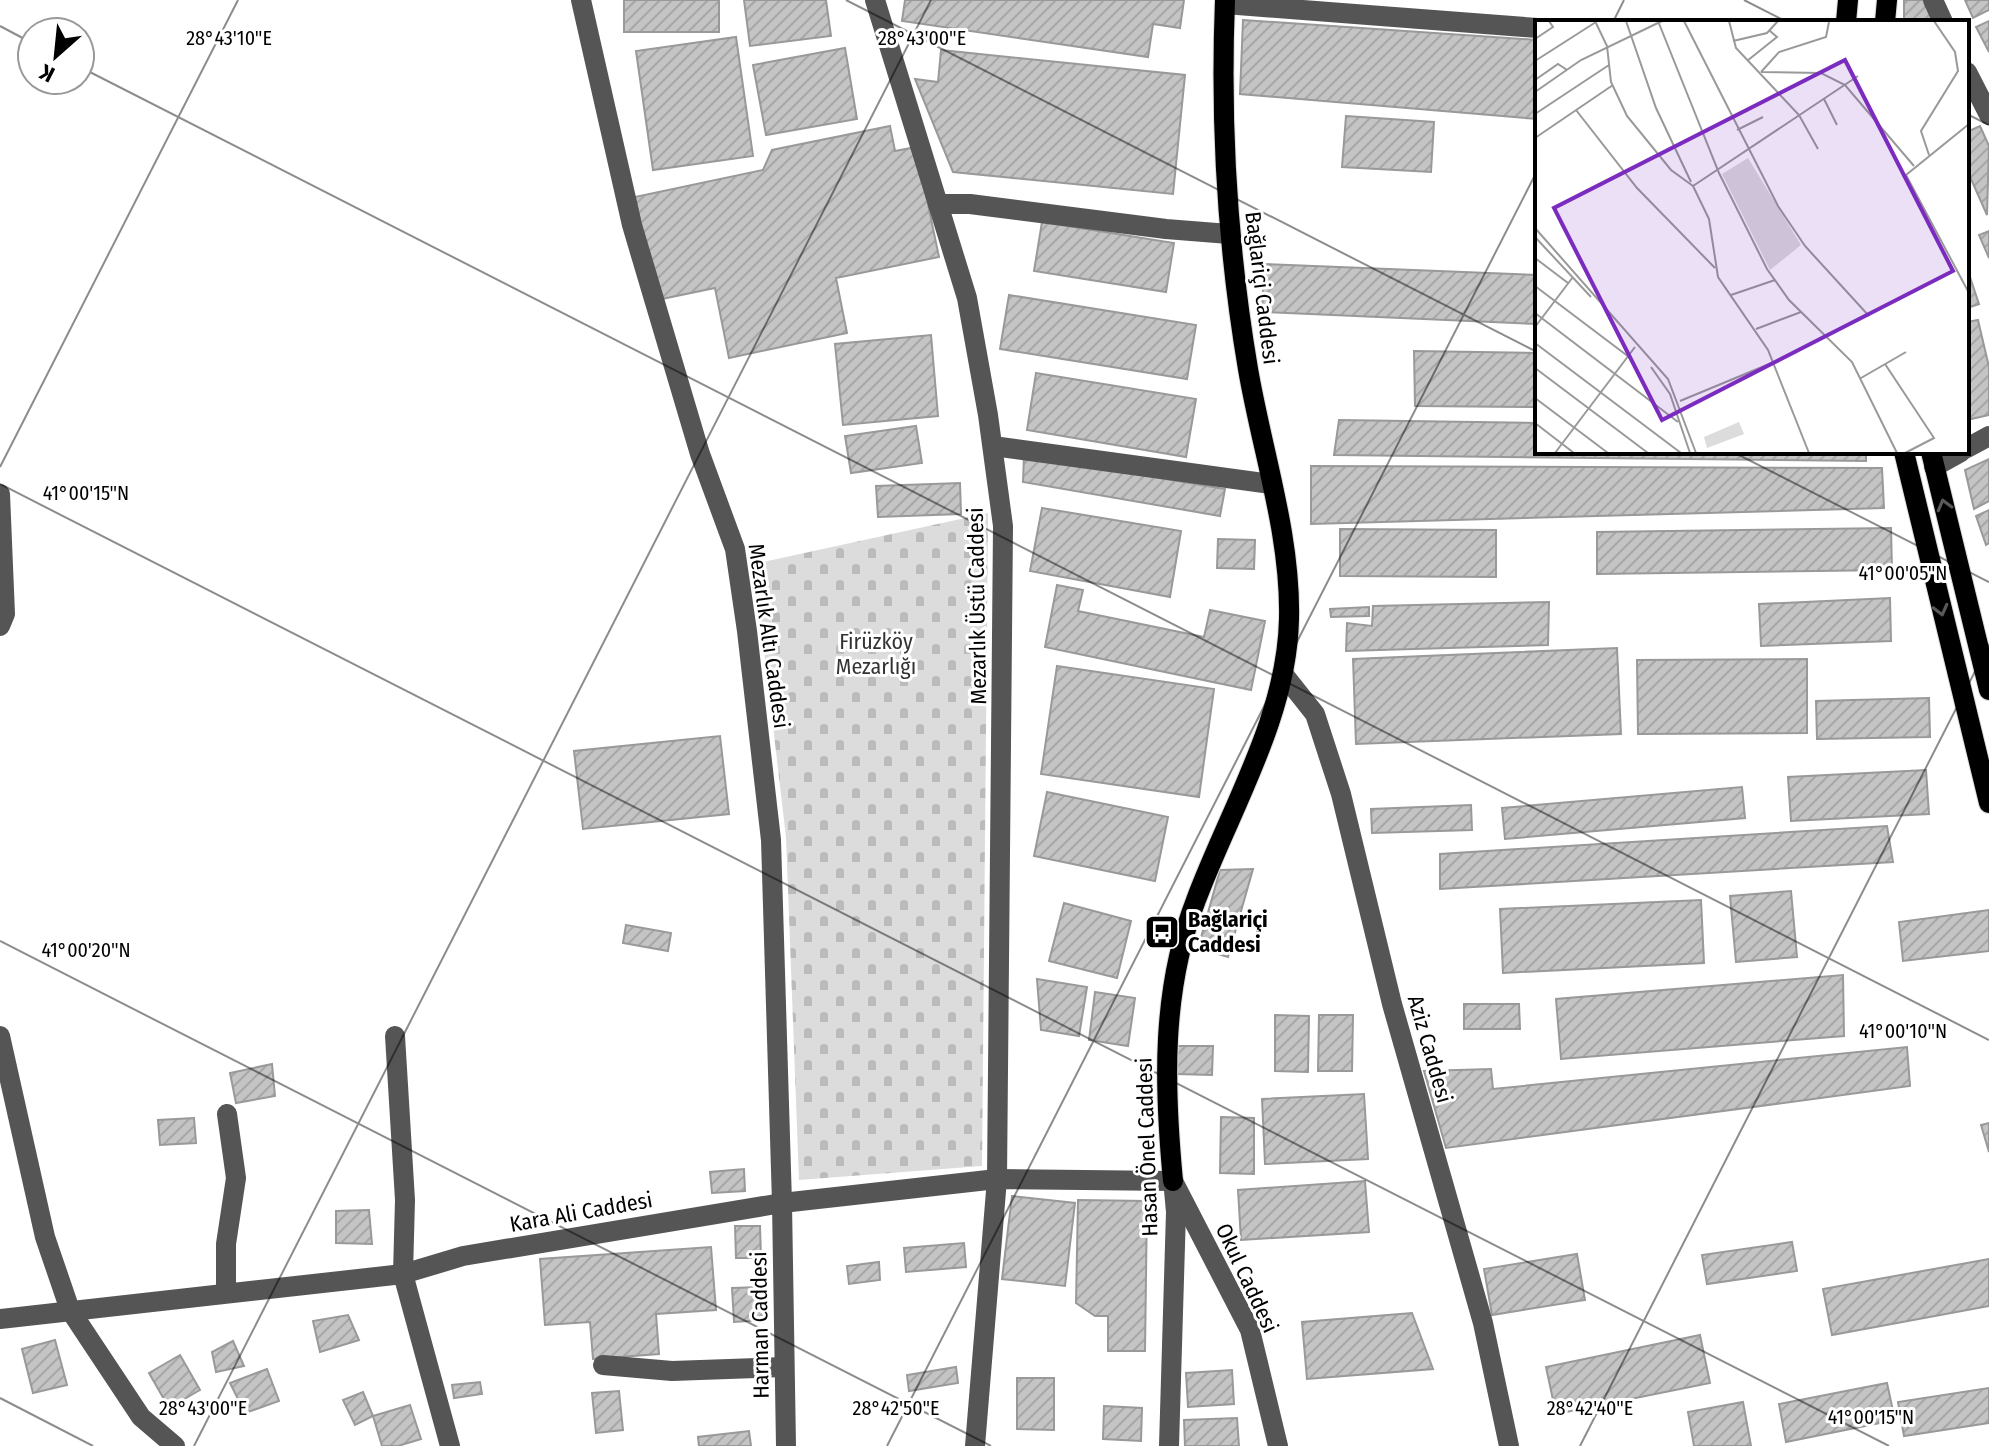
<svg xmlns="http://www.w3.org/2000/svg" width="1989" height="1446" font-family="'Fira Sans Condensed',sans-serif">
<defs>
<pattern id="cemetery-stones" width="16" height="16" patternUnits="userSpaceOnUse" patternTransform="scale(2)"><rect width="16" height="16" fill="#dcdcdc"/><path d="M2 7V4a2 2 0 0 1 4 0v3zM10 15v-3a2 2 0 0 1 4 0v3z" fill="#bbb"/></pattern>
<pattern id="building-hatch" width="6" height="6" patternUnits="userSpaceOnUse" patternTransform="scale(2)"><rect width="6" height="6" fill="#c4c4c4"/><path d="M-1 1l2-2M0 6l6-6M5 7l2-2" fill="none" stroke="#a7a7a7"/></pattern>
</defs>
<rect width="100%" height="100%" fill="#fff"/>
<polygon fill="url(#cemetery-stones)" points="988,513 982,1166 799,1180 786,837 754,564"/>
<g fill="url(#building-hatch)" stroke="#999" stroke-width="2">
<rect x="624" y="0" width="95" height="32"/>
<polygon points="744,0 826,0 831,36 750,46"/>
<polygon points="905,0 1184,0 1180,28 1153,24 1148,57 902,21"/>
<polygon points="1904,0 1925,0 1935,22 1904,22"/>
<polygon points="1965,0 1989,0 1989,10 1973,18"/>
<polygon points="1243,20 1537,40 1537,119 1240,94"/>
<polygon points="1989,21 1989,52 1976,27"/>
<polygon points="736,37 753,156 653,170 636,51"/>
<polygon points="845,48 857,119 766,135 753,65"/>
<polygon points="941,50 1185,75 1173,194 953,172 915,79 938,82"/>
<polygon points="1346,116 1434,122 1431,172 1342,167"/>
<polygon points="890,126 895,151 916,147 939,257 836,278 847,333 729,358 715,288 657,300 635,197 763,170 772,150"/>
<polygon points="1980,126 1989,146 1987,215 1967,170 1967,132"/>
<polygon points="1042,222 1174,243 1166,292 1034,271"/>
<polygon points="1989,231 1989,258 1979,235"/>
<polygon points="1264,264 1537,275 1537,324 1262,312"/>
<polygon points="1967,268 1979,304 1967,308"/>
<polygon points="1009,295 1196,325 1187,379 1000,349"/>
<polygon points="1978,320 1989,367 1989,415 1967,420 1967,322"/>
<polygon points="931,335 938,416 843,425 835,344"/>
<polygon points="1414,351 1537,353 1537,407 1415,406"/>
<polygon points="1036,373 1196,399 1186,457 1027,430"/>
<polygon points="1339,420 1537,423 1537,452 1866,452 1866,461 1334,455"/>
<polygon points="916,426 922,463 851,473 845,436"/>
<polygon points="1024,455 1225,489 1220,516 1023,482"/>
<polygon points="1989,459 1989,501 1974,509 1965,470"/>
<polygon points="1311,466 1882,468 1884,508 1311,524"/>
<polygon points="960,483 961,514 878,517 876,486"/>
<polygon points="1042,508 1181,531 1170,597 1030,571"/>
<polygon points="1989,510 1989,543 1986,545 1976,516"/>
<polygon points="1891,528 1892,570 1597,574 1597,532"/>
<polygon points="1340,529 1496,530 1496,577 1340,576"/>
<polygon points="1218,539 1255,540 1254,569 1217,568"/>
<polygon points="1057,585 1083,590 1078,611 1204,637 1210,610 1265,621 1251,690 1045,647"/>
<polygon points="1890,598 1891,641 1761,646 1759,604"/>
<polygon points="1549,602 1548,645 1346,651 1347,623 1372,626 1373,606"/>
<polygon points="1369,607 1369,616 1331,617 1330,609"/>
<polygon points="1617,648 1621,734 1356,744 1353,659"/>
<polygon points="1807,659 1807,733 1638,734 1637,660"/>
<polygon points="1057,666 1214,689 1199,797 1041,774"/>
<polygon points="1929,698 1930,737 1817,739 1816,701"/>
<polygon points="720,736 729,814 583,829 574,751"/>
<polygon points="1926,770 1929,814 1791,821 1788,777"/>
<polygon points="1742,787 1745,818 1505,839 1502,808"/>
<polygon points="1047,792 1168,817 1155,881 1034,856"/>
<polygon points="1471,805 1472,830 1372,833 1371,809"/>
<polygon points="1887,826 1893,862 1440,889 1440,854"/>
<polygon points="1253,869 1228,957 1198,948 1220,870"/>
<polygon points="1791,891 1797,957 1736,962 1730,896"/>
<polygon points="1701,900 1704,963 1503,973 1500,909"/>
<polygon points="1064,903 1131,921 1117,978 1049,961"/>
<polygon points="1989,910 1989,951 1903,961 1899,922"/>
<polygon points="626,925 671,933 668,951 623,943"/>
<polygon points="1843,975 1844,1036 1561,1059 1556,999"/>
<polygon points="1037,979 1087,987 1079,1036 1041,1030"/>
<polygon points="1095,992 1135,998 1128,1046 1089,1040"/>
<polygon points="1464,1004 1519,1004 1520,1029 1464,1029"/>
<polygon points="1275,1015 1309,1016 1308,1072 1275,1071"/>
<polygon points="1319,1015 1353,1015 1352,1071 1318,1071"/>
<polygon points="1177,1046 1213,1046 1212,1075 1176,1074"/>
<polygon points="1907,1047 1910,1086 1446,1148 1424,1071 1491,1069 1493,1089"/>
<polygon points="272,1064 275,1096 236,1103 230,1073"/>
<polygon points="1364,1094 1368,1159 1265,1164 1262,1099"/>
<polygon points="1221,1117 1254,1118 1254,1174 1220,1173"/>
<polygon points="194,1118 196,1143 160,1145 158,1120"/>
<polygon points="1989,1123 1989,1152 1981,1125"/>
<polygon points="744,1169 745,1191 712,1193 710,1172"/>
<polygon points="1365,1181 1369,1232 1241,1240 1238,1190"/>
<polygon points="1012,1196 1075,1203 1065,1286 1002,1279"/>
<polygon points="1078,1200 1147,1201 1145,1351 1108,1351 1108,1316 1095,1316 1076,1303"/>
<polygon points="369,1210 372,1244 336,1243 336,1211"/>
<polygon points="735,1226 760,1226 761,1258 736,1258"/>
<polygon points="1792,1242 1797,1271 1707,1284 1702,1255"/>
<polygon points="964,1243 966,1267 906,1272 904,1248"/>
<polygon points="711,1247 716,1310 656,1314 659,1354 593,1359 590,1322 545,1325 540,1259"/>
<polygon points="1577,1254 1585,1300 1492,1315 1484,1269"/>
<polygon points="1989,1259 1989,1306 1832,1335 1823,1289"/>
<polygon points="879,1262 880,1280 849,1284 847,1266"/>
<polygon points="761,1287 763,1320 734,1322 732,1288"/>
<polygon points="1412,1313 1433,1369 1307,1379 1302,1322"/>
<polygon points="348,1315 359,1340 320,1352 313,1321"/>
<polygon points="1700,1335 1710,1383 1556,1414 1546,1367"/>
<polygon points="55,1340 67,1385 33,1393 22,1349"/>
<polygon points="233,1341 244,1366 216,1372 212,1352"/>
<polygon points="180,1355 200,1390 169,1408 149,1373"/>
<polygon points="956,1367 958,1383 909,1391 907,1375"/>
<polygon points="267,1369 279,1401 245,1413 230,1383"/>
<polygon points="1232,1370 1234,1404 1188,1407 1186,1373"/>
<polygon points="1017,1378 1054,1378 1054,1430 1017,1429"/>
<polygon points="480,1382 482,1394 454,1398 452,1385"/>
<polygon points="1887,1383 1895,1420 1786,1442 1779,1404"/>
<polygon points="1989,1388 1989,1423 1904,1436 1898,1402"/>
<polygon points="619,1391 623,1430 596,1433 592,1393"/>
<polygon points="363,1392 373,1416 355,1425 343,1400"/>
<polygon points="1743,1402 1751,1446 1694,1446 1688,1412"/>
<polygon points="410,1405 421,1439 398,1446 382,1446 373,1416"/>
<polygon points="1104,1406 1142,1408 1141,1441 1103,1439"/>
<polygon points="1237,1418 1239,1446 1185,1446 1184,1420"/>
<polygon points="749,1431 751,1446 699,1446 698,1437"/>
</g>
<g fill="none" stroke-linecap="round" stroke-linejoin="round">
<g stroke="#dbdbdb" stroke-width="22">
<g id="major">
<polyline points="1846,22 1848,0"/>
<polyline points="1885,22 1887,0"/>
<polyline points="1904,452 1989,803"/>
<polyline points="1931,452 1989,690"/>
<path d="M1173,1181C1164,1086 1161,990 1196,900C1230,809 1287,718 1289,619C1291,535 1262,451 1248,369C1227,245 1220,125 1225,0"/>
</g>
</g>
<g stroke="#555" stroke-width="20">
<polyline points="581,0 632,225 700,454 735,549 747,631 771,840 782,1203 786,1446"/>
<polyline points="875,0 967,298 988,415 1003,526 997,1179 975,1446"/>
<polyline points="1933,0 1943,22"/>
<polyline points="1225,4 1537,28"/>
<polyline points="1967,72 1989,115"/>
<polyline points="938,204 970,204 1166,229 1229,234"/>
<polyline points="993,446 1271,484"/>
<polyline points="1967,448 1989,436"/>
<polyline points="1934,467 1961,452"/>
<polyline points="0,494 5,614 0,626"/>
<polyline points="1284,675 1315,714 1341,794 1392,1004 1483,1323 1509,1446"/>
<polyline points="0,1036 45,1237 70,1310 141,1417 175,1446"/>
<polyline points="395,1036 405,1200 403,1274 450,1446"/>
<polyline points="1173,1181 1250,1330 1278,1446"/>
<polyline points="226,1293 226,1244 236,1178 227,1114"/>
<polyline points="0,1319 403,1274 463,1256 782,1203 997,1179 1173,1181"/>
<polyline points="603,1365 672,1371 784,1367"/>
<polyline points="1169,1446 1176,1212 1174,1190"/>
</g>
<use href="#major" stroke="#000" stroke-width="20"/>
</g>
<defs><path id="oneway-chevron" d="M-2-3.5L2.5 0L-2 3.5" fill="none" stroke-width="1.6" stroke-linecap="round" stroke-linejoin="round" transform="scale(2)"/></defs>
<g stroke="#595959">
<use href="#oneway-chevron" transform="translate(1944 505) rotate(-105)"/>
<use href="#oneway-chevron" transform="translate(1941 610) rotate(76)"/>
</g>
<path fill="none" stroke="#000" stroke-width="2" stroke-opacity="0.45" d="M846,0L1537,352M1744,0L1787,22M1613,22L1624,0M0,26L32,43M80,67L1989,1040M1967,114L1989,125M1733,452L1989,582M0,467L238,0M0,484L1889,1446M0,941L991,1446M0,1398L93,1446M194,1446L931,0M887,1446L1537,171M1580,1446L1989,644"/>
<defs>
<g id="bus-square" transform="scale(1.8)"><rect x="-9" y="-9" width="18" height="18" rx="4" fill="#000" stroke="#fff"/><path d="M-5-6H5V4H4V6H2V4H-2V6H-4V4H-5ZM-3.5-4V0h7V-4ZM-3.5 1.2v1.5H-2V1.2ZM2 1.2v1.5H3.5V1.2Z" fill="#fff"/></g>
</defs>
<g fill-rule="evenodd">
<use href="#bus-square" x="1162" y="932"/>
</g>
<g text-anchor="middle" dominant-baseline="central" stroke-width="6" stroke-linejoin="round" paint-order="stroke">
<g font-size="22" fill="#000" stroke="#fff">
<text transform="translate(1262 288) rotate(83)">Bağlariçi Caddesi</text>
<text transform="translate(977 606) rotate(-91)">Mezarlık Üstü Caddesi</text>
<text transform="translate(769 636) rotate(82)">Mezarlık Altı Caddesi</text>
<text transform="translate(1430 1049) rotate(74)">Aziz Caddesi</text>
<text transform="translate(1147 1147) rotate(-92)">Hasan Önel Caddesi</text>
<text transform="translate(581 1212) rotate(-10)">Kara Ali Caddesi</text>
<text transform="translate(1247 1278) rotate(65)">Okul Caddesi</text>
<text transform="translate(760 1325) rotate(-91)">Harman Caddesi</text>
</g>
<g font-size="22" fill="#333" stroke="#fff">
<text x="876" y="641">Firüzköy<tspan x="876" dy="25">Mezarlığı</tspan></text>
</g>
<g font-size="22" font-weight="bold" fill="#000" stroke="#fff" text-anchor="start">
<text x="1188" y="919">Bağlariçi<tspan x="1188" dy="25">Caddesi</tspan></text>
</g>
</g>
<g transform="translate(1535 20)">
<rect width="434" height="434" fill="#fff"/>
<path d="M204,402L209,414L172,428L169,417Z" fill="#dcdcdc"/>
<path d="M213,138L266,225L235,250L187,154Z" fill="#dcdcdc"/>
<path fill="none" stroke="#999" stroke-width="2" d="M60,1L72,26L76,62L92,96L136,150L158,166M91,1L121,88L156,162M123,1L184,153L232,249L254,280L317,342L362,433M149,1L243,186L270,226L334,296M194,1L201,28L264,95L283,129M0,19L18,7L14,1M198,21L232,13L243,1M0,41L61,2M212,41L242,17L235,11M226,52L286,53L310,65L379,146M226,52L244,32L291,17L294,2M0,60L23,44L32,50M0,72L46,40L127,1M289,79L302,105M41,90L102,168L180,248M0,94L74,45M434,104L371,155L434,273M202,110L228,97M0,118L78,65M394,135L386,111L423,51L420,32L399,1M158,166L323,56M158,166L174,199L183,257L233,330L274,433M0,208L133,359L161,433M0,217L56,277M0,238L33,263M0,266L94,337M196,275L240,260M0,293L143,402M0,307L38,257M221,309L266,292M0,323L146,433M350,344L399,418L370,433M116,347L135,374L155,433M0,348L113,433M326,358L371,332M0,378L73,433M145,381L239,342M0,403L39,433M20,433L100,327"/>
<path fill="#7b2cbf" fill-opacity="0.15" stroke="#7b2cbf" stroke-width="4" d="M310,40L418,251L127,400L19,188Z"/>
<rect width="434" height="434" fill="none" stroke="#000" stroke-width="4"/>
</g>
<g font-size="20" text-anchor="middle" fill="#000" stroke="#fff" stroke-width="6" stroke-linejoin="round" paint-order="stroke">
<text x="229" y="45">28°43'10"E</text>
<text x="922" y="45">28°43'00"E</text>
<text x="86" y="500">41°00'15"N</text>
<text x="1903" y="580">41°00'05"N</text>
<text x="86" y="957">41°00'20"N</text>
<text x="1903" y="1038">41°00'10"N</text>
<text x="203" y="1415">28°43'00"E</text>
<text x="896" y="1415">28°42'50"E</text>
<text x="1590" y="1415">28°42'40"E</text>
<text x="1871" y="1424">41°00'15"N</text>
</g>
<g transform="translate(56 56) rotate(207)"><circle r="38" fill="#ffffff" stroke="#999999" stroke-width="2"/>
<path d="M0-6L14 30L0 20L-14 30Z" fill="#000000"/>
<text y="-12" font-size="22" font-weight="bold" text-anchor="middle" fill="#000000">K</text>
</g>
</svg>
